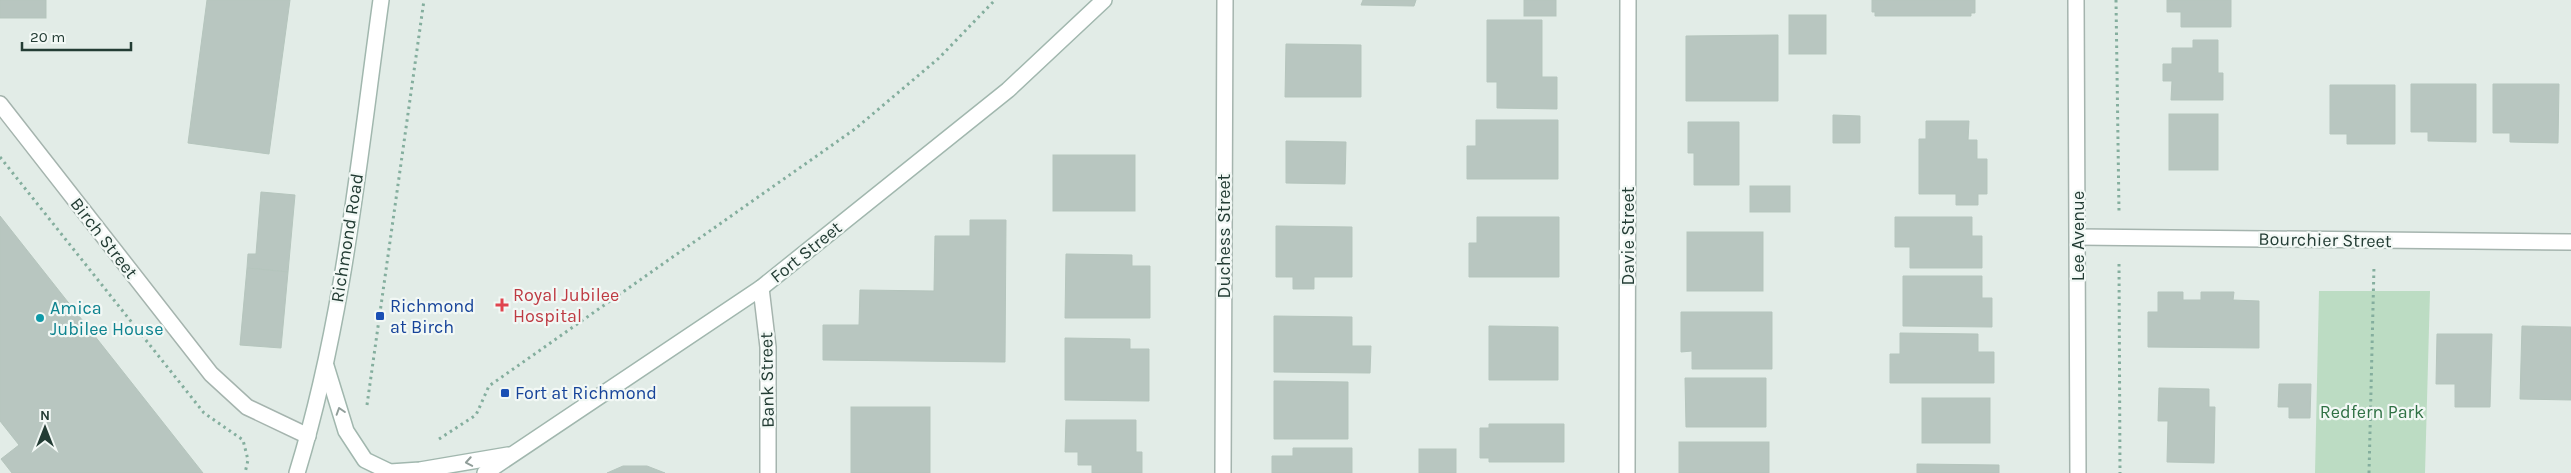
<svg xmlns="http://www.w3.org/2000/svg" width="2571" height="473" font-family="Karla,sans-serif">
<rect width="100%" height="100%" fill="#e2ece7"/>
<polygon fill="#bcdcc3" points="2319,291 2430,291 2425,473 2315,473"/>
<g fill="#b8c6c0" stroke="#b5c5bd">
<rect x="0" y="0" width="46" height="18"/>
<polygon points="207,0 290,0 269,154 188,143"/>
<polygon points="1363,0 1416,0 1414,6 1361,5"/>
<rect x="1524" y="0" width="32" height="16"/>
<polygon points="1872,0 1975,0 1975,13 1971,13 1971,16 1875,16 1875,12 1872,12"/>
<polygon points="2167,0 2231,0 2231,27 2181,27 2181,12 2167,12"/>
<rect x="1789" y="15" width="37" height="39"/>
<polygon points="1487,20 1542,20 1542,77 1557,77 1557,109 1497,108 1497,82 1487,82"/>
<polygon points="1778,35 1778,101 1686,101 1686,36"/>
<polygon points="2193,40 2218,40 2218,73 2223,73 2223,100 2171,100 2172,81 2163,81 2163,64 2172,64 2172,48 2193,48"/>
<polygon points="1286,44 1361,45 1361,97 1285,97"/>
<polygon points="2411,84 2476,84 2476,142 2428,141 2428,132 2411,132"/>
<polygon points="2493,84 2559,84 2558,143 2510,142 2510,133 2493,133"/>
<polygon points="2330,85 2395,85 2395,144 2347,144 2347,134 2330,134"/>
<rect x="2169" y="114" width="49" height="56"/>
<polygon points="1833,115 1860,116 1860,143 1833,143"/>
<polygon points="1476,120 1558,120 1558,179 1467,179 1467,146 1476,146"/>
<polygon points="1926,121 1969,121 1968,140 1977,140 1977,159 1987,159 1987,194 1978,194 1978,205 1956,205 1956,194 1919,194 1919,139 1926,139"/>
<polygon points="1688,122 1739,122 1739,185 1694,185 1694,153 1688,153"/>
<polygon points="1286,141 1346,142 1345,184 1286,183"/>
<rect x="1053" y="155" width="82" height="56"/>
<rect x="1750" y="186" width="40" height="26"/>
<polygon points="261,192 295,195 288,272 247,268 248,254 256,254"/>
<polygon points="0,216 203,473 12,473 1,459 19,445 0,421"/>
<polygon points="1477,217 1559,217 1559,277 1469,277 1469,243 1477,243"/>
<polygon points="1895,217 1972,217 1972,236 1982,236 1982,268 1910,268 1910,247 1895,247"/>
<polygon points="970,220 1006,220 1005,362 823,360 823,325 859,325 860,290 934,291 935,236 970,236"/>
<polygon points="1276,226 1352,227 1352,277 1314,277 1314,289 1293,289 1293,277 1276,277"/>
<rect x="1687" y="232" width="76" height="59"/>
<polygon points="1066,254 1132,255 1132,266 1150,266 1150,318 1065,318"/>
<polygon points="247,268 288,272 281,348 240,345"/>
<polygon points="1903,276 1982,276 1982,298 1992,298 1992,327 1903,326"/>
<polygon points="2158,292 2183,292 2183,300 2201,300 2201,292 2234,292 2233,300 2259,301 2259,348 2148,347 2148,312 2158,312"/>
<polygon points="1681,312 1772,312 1772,369 1692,369 1692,351 1681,352"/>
<polygon points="1274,316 1352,317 1352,346 1371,346 1370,373 1274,372"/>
<polygon points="1489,326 1558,327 1558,380 1489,380"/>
<polygon points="2522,326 2571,327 2571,400 2520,399"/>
<polygon points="1900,333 1978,334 1978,352 1994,352 1994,383 1890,383 1890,354 1900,354"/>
<polygon points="2437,334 2492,334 2490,407 2455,407 2455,384 2436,384"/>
<polygon points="1065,338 1130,339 1130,349 1149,349 1149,401 1065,400"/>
<polygon points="1685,378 1766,378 1766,427 1686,427"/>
<polygon points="1274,381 1348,382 1348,439 1274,439"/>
<polygon points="2279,384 2311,384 2310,418 2289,418 2289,407 2278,407"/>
<polygon points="2159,388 2209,389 2209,407 2215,407 2214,463 2167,462 2168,421 2158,421"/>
<rect x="1922" y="398" width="68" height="45"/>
<rect x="851" y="407" width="79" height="66"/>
<polygon points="1066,420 1136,420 1136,452 1142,452 1142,473 1092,473 1092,465 1078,465 1078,452 1065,452"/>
<polygon points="1489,424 1564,424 1564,462 1489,462 1489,458 1480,458 1480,428 1489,428"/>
<rect x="1679" y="442" width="90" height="31"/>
<polygon points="1293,448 1352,448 1352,473 1272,473 1272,456 1293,456"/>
<rect x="1419" y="449" width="37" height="24"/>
<polygon points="1917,464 1999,465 1999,473 1917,473"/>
<polygon points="623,466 647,466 665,473 607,473"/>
</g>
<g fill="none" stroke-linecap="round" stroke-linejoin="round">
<g stroke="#a5b4ae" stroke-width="18">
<g id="street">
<polyline points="2076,0 2078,473"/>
<polyline points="0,104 211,374 247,407 308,436"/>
<polyline points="2078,237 2571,242"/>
<polyline points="761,288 768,347 768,473"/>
<polyline points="1223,473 1225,0"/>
<polyline points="1627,473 1628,0"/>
</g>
</g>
<g stroke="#a1b7ae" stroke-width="18">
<g id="secondary">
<polyline points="326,366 346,431 365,460 390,472 420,470 508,455"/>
<path d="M297,473C344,320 359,158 381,0"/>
<polyline points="485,473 761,288 1008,90 1104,0"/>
</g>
</g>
<g stroke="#84ae9e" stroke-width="3" stroke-dasharray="2.5 4" stroke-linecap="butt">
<polyline points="2116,0 2119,212"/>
<polyline points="0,157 204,413 243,440 248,460 245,473"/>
<polyline points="2119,264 2120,473"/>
<polyline points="367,405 424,0"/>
<polyline points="439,439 476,415 489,386 855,129 939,58 995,0"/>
<polyline points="2369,473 2374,266"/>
</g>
<use href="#street" stroke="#fff" stroke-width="15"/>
<use href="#secondary" stroke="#fff" stroke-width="15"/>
</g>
<defs><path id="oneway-chevron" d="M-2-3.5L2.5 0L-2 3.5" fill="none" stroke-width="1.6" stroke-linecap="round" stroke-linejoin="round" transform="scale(1.25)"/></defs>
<g stroke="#919e9a">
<use href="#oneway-chevron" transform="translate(340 411) rotate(-108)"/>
<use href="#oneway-chevron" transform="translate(469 462) rotate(170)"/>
</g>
<path fill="#e0444e" stroke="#f2f8f5" stroke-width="2" d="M499.5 297.5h5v5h5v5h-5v5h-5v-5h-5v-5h5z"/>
<g fill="#1a4fb4" stroke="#f2f8f5" stroke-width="2">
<rect x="375" y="311" width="10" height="10" rx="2.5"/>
<rect x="500" y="388" width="10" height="10" rx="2.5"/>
</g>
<circle fill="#0f9aa8" stroke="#f2f8f5" stroke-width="2" cx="40" cy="318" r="5"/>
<g text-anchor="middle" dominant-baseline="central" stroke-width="4.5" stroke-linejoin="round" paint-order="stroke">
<g font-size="18" fill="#233c34" stroke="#f2f8f5">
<text transform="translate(1224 236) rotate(-90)">Duchess Street</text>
<text transform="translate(1628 236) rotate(-90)">Davie Street</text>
<text transform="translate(2078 236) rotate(-90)">Lee Avenue</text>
<text transform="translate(104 238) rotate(52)">Birch Street</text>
<text transform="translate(347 238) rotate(-81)">Richmond Road</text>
<text transform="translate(2325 240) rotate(1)">Bourchier Street</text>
<text transform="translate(806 252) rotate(-39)">Fort Street</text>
<text transform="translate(767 380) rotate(-91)">Bank Street</text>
</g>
<g font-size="18" fill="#be3a42" stroke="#f2f8f5" text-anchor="start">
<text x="513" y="295">Royal Jubilee<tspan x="513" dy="21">Hospital</tspan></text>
</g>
<g font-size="18" fill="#164399" stroke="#f2f8f5" text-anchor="start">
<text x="390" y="306">Richmond<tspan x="390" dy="21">at Birch</tspan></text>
<text x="515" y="393">Fort at Richmond</text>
</g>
<g font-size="18" fill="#0d838f" stroke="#f2f8f5" text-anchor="start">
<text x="50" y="308">Amica<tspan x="50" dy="21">Jubilee House</tspan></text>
</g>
<g font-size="18" fill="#2f7144" stroke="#f2f8f5">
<text x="2372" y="412">Redfern Park</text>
</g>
</g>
<g transform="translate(45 428)" stroke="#f2f8f5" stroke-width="4" paint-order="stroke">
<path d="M0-4L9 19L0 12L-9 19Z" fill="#233c34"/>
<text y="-8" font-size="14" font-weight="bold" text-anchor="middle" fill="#233c34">N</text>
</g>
<path d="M22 42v8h109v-8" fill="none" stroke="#233c34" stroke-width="2.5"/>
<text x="30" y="42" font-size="15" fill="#233c34" stroke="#f2f8f5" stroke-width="4" paint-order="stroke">20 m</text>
</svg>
